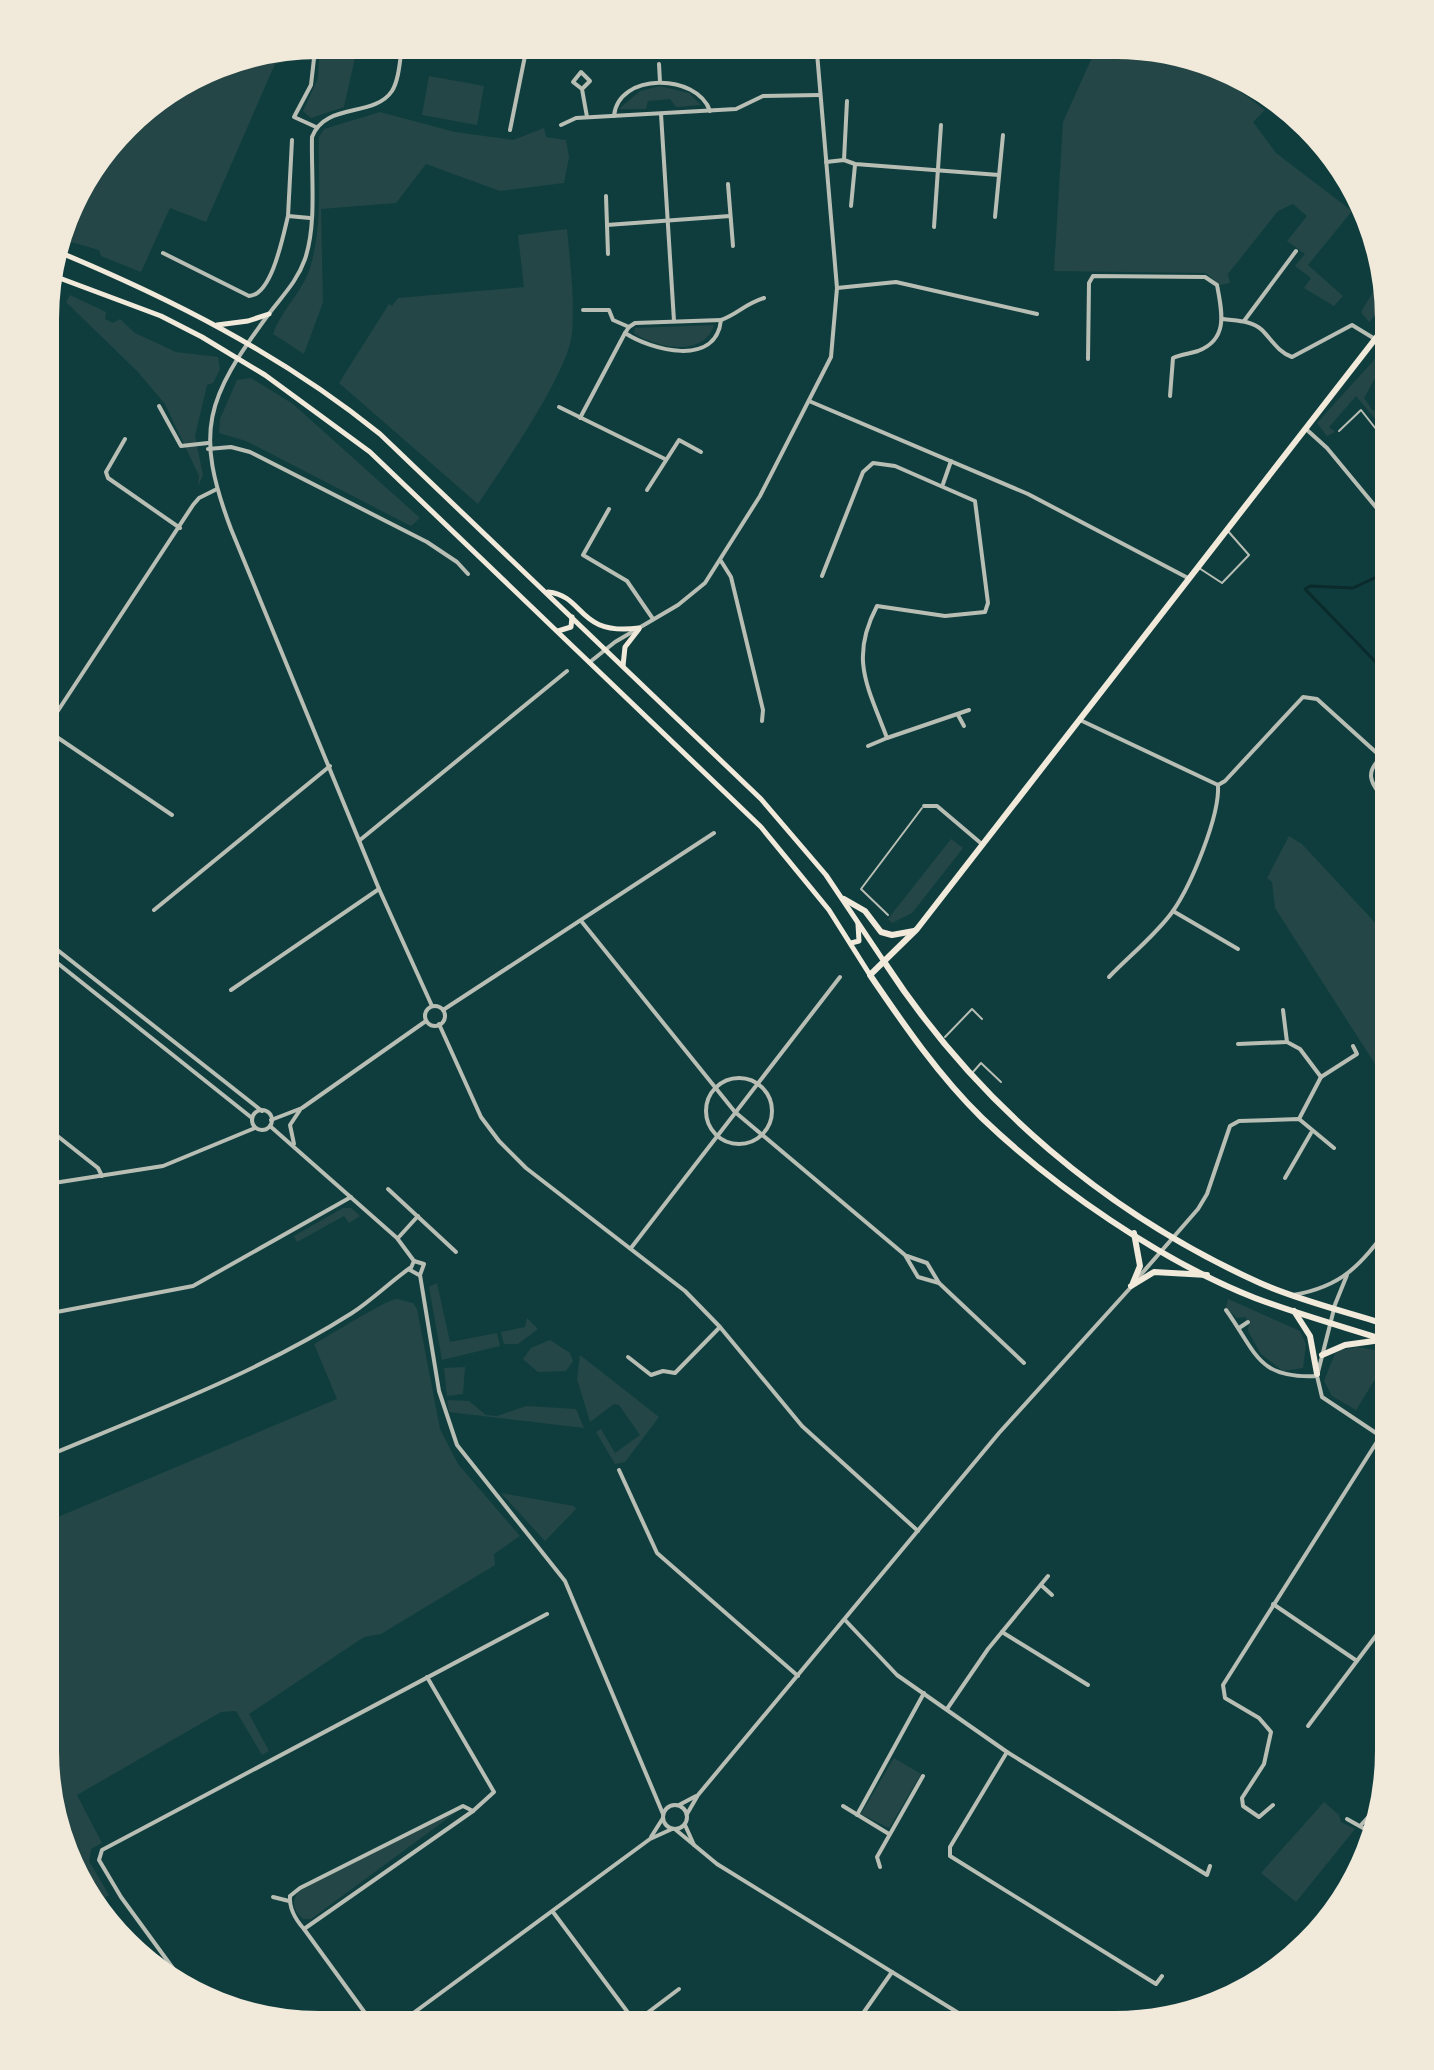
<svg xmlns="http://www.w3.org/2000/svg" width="1434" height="2070" font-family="Montserrat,sans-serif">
<rect width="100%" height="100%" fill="#0f3d3e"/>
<g fill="#244646">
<polygon points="320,40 359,40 344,107 311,118 303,111 318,78"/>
<polygon points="311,41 306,58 275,64 206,222 170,208 141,272 101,256 99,250 57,238 77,180 135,109 229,55"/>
<path d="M1094,42H1112L1118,60C1132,57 1153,48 1168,49C1187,51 1249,97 1265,110L1253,122L1276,153L1352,211L1308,265L1343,296L1334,306L1304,288L1311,278L1295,266L1305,254L1287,241L1307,216L1293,204L1278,211L1228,274L1230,283L1220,285L1206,273L1054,271L1063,122L1094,53Z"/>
<polygon points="429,76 484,86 477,125 422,115"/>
<polygon points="660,86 689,93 701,105 676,107 670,99 648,101 646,109 619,109 640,91"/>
<path d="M380,112L455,132L513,140L544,128L546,137L566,140L569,157L564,183L500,191L426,164L396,203L321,209L323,302L304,354L273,334C282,309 302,293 310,268C323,226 318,180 319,137L324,129Z"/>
<path d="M567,229C570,263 575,299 572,333C569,372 502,468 478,504L339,383L389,304L392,306L398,298L524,287L518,235Z"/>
<polygon points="1384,274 1389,299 1369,322 1361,312"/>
<polygon points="70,295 106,312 105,319 113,323 120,319 135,333 176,352 218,357 220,369 213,383 207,385 195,436 203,475 198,486 199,476 165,404 138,372 66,302"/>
<path d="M714,325C704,358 656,348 634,333L635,328Z"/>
<polygon points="1375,359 1381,367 1364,398 1373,411 1380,406 1382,409 1391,397 1388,392 1394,388 1394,406 1376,420 1356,396 1329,427 1335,432 1327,436 1317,423"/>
<polygon points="251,378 293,404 420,518 411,526 246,441 219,433 220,419 237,380"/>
<polygon points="1289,836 1302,844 1394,943 1394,1062 1384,1078 1275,908 1272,882 1267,878"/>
<polygon points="951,839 963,848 912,913 892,923 888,919"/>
<polygon points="343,1208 351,1208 360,1216 349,1223 344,1216 297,1242 294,1236"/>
<polygon points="437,1283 450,1342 497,1333 500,1346 442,1360 429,1287"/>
<path d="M397,1299L413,1303L417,1309L440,1429L458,1464L520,1536L494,1554L495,1565L381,1634L364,1637L249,1714L269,1751L262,1755L236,1711L221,1712L77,1795L102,1843L91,1849L89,1861L109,1895L95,1904L69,1874L40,1751V1509L51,1520L337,1399L314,1344C329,1336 387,1299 397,1299Z"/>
<polygon points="1228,1299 1300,1331 1306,1344 1303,1368 1283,1371 1261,1354 1248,1331 1249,1322 1245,1317 1237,1318 1226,1308"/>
<polygon points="527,1318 538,1329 518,1344 504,1344 501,1332 525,1327"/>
<polygon points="550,1340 570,1353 573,1361 566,1371 538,1372 523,1359 531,1348"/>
<polygon points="1358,1347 1394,1354 1394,1361 1387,1360 1356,1410 1332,1396 1324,1381 1336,1351"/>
<polygon points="580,1355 659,1417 625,1462 615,1464 596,1432 601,1429 615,1453 640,1435 619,1405 614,1404 590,1422 577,1379"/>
<polygon points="465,1367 463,1394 447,1396 444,1368"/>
<polygon points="447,1400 469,1401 486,1415 497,1416 526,1406 576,1409 584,1428 449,1412"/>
<polygon points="501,1493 574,1506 576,1509 545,1541"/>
<polygon points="894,1758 921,1774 889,1828 861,1814"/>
<polygon points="1324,1802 1339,1815 1341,1822 1355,1829 1296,1902 1261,1873"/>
<path d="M459,1810L311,1919H303C292,1910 291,1900 300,1890Z"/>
</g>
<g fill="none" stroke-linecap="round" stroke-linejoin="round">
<polyline stroke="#0a2a2b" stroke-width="3" points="1394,681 1305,589 1310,586 1353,588 1394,569"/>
<g stroke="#b8beb3" stroke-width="2">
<polyline points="1339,431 1361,410 1376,429 1394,423"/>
<polyline points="1199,568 1222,583 1249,555 1227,530"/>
<polyline points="888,915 861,889 922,808"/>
<polyline points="945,1037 972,1009 982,1019"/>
<polyline points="973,1072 981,1063 1001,1082"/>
</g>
<g stroke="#b8beb3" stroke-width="4">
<path d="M403,40C400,55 400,78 392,91C374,118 325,102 312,137C311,175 317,224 305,259C297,282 282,296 268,315C206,399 194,431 231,529L379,889L432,1006"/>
<polyline points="403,41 482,52 488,44"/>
<polyline points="658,41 658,52"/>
<polyline points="659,64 660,82"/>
<polyline points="582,89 590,81 581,72 573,82 582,89 587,117"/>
<polyline points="1278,97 1285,98"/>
<polyline points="661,114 674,321"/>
<path d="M614,116C618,72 697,73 710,111"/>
<polyline points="561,125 576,118 736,109 763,96 819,95"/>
<polyline points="316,127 294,117 311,85 316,41"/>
<polyline points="510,130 528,41"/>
<polyline points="844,160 847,101"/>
<polyline points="826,162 844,160 855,164 999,175"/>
<polyline points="728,184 733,246"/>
<polyline points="606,196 608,254"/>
<polyline points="851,206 855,165"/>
<polyline points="288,216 292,140"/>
<polyline points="995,217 1003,135"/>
<polyline points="607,225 730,216"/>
<polyline points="934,227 941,125"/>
<path d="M163,253L249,296C272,295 283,236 288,216L310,218"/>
<polyline points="837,288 896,282 1037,314"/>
<path d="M583,310H609L613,320L629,327L625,333C651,350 716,368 721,320C738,314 743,305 764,298"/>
<path d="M1223,319C1236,321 1251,320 1262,330C1272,340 1278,352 1292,357L1352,325L1375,339"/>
<polyline points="1244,321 1296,251"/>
<polyline points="629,327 635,323 721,320"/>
<path d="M1088,359L1089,283L1093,276L1205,277L1217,285C1222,312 1229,339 1198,351C1189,354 1181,354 1173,358L1170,396"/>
<polyline points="809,401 1028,494 1188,578"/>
<polyline points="159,406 181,446 208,443"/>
<polyline points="559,407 665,459"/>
<polyline points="580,418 625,333"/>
<polyline points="125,439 106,472 108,478 180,528"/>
<polyline points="208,449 231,447 250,452 427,542 457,562 468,574"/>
<polyline points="943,484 951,461"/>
<polyline points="647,490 679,440 701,452"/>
<polyline points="609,509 583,555 627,581 653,619"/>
<polyline points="721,561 731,577 763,710 762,721"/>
<path d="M822,576L863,472L873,463L895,466L975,501L988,603L985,612L945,616L877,606C849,659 868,687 887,738L969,710"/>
<polyline points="958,715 964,726"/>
<polyline points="1080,720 1218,785 1225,781 1303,697 1317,699 1379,755"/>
<polyline points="45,729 172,815"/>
<polyline points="42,735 193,505 199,498 217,489"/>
<polyline points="868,746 887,738"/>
<polyline points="924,806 937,806 983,845"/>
<path d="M1394,809C1368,783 1359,770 1394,748"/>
<polyline points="360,840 567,671"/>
<polyline points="154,910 330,766"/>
<polyline points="1173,911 1238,949"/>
<polyline points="582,922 735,1112 905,1255 918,1277 939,1283"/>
<polyline points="41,937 262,1111"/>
<polyline points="41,950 252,1118"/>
<path d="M1109,977C1129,956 1156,935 1173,911C1191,885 1220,816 1218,785"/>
<polyline points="231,990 379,889"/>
<circle cx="435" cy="1016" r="10"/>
<polyline points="443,1010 714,833"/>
<polyline points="439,1024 481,1117 499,1141 526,1168 685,1291 720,1327 802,1426 918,1531"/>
<polyline points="1287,1042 1300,1049 1321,1077 1357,1054 1353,1046"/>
<polyline points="1238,1044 1287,1042 1283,1010"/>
<circle cx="739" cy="1111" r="33"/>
<circle cx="262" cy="1120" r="10"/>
<polyline points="1299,1119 1321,1077"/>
<polyline points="271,1120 302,1108 426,1021"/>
<polyline points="41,1123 98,1168 102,1176"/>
<polyline points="270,1126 397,1238 414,1261"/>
<polyline points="294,1144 290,1125 300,1110"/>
<polyline points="1285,1178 1311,1133"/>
<polyline points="41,1185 163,1166 255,1128"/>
<polyline points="388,1189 456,1252"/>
<polyline points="398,1238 418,1216"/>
<polyline points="631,1248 840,977"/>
<polyline points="907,1256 927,1263 939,1283 1024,1363"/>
<polyline points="414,1261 424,1264 420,1275"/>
<polyline points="414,1261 410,1270 419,1275"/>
<polyline points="420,1275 439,1391 457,1445 565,1581 663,1814"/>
<polyline points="1137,1279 1198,1209 1207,1194 1230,1126 1239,1121 1299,1119 1334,1148"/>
<path d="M1293,1295C1346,1286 1362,1262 1394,1221"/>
<polyline points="1334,1307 1347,1275"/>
<path d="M1226,1310C1257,1353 1257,1379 1317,1376"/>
<polyline points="41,1315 193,1286 351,1197"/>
<polyline points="1239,1328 1248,1322"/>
<polyline points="628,1357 651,1375 663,1371 675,1373 719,1328"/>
<path d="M40,1459C145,1415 256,1374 352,1313C372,1300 390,1282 410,1268"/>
<polyline points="619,1470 657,1553 798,1676"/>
<polyline points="1041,1585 1052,1595"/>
<polyline points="1273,1604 1357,1661"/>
<polyline points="845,1620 897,1675 1007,1752 1207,1875 1210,1866"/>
<polyline points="1002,1632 1088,1685"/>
<polyline points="947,1709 988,1649 1048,1576"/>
<polyline points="1308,1726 1393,1613"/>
<polyline points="1007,1752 950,1847 950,1856 1156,1984 1162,1976"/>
<circle cx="675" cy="1817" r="12"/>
<polyline points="679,1805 696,1796"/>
<polyline points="1273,1805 1259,1817 1243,1806 1242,1798 1264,1764 1271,1732 1259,1718 1225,1698 1223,1685 1380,1437"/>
<polyline points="843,1806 889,1834"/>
<polyline points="687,1814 698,1795 999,1433 1132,1286"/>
<polyline points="857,1815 924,1693"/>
<polyline points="1347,1819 1372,1833"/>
<polyline points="685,1825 694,1845"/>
<polyline points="1361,1825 1383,1801"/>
<polyline points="676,1830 717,1864 986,2030"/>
<polyline points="651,1837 663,1818"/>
<polyline points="880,1867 877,1857 923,1776"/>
<polyline points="273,1897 289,1901"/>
<polyline points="553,1912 635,2022"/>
<path d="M304,1929C295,1919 289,1909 290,1896L300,1888L463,1806L473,1811"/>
<polyline points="191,1993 121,1897 99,1860 102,1850 547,1614"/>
<polyline points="363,2028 372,2022"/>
<polyline points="376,2028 304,1929 473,1811 494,1792 427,1677"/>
<polyline points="393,2028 650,1839 672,1829"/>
<polyline points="626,2029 679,1989"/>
<polyline points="852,2029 892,1972"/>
</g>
<g stroke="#b8beb3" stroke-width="4">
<polyline points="1306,429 1327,448 1394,529"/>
<polyline points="590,662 615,642 678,605 705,583 760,496 831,357 837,288 816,41"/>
<polyline points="1334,1309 1317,1376 1322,1397 1394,1445"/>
</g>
<g stroke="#f1e9da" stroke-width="5">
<path d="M54,250C170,298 281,354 380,434L761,799L826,875L885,963"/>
<polyline points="46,273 161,316 202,337 265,375 370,452 761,827 829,910 870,975"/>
<polyline points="42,297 63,254"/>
<polyline points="217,325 248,321 269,314"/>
<path d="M548,592C586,596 576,636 639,628"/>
<polyline points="558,631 571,627 572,617"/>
<polyline points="623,666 625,647 639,629"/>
<polyline points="851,943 859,941 858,924"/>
</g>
<g stroke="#f1e9da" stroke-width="6">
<path d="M1393,316L917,929L870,975C904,1025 939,1076 982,1118C1055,1188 1161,1261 1255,1298C1300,1315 1348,1328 1394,1343"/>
<polyline points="844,899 865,911 881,932 892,935 914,931"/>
<path d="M885,963C977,1104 1107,1214 1260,1283C1303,1302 1349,1312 1394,1327"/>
<polyline points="1133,1283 1140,1266 1134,1233"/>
<polyline points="1131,1286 1154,1272 1207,1275"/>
<polyline points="1294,1311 1310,1336 1317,1374"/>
<polyline points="1322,1355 1345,1345 1381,1340"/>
</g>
</g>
<path d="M0 0H1434V2070H0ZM319 54H1115A265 265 0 0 1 1380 319V1751A265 265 0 0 1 1115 2016H319A265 265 0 0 1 54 1751V319A265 265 0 0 1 319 54Z" fill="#f1e9da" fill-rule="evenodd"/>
<path fill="none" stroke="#f1e9da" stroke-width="10" d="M319 54H1115A265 265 0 0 1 1380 319V1751A265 265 0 0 1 1115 2016H319A265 265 0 0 1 54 1751V319A265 265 0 0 1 319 54Z"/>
</svg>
